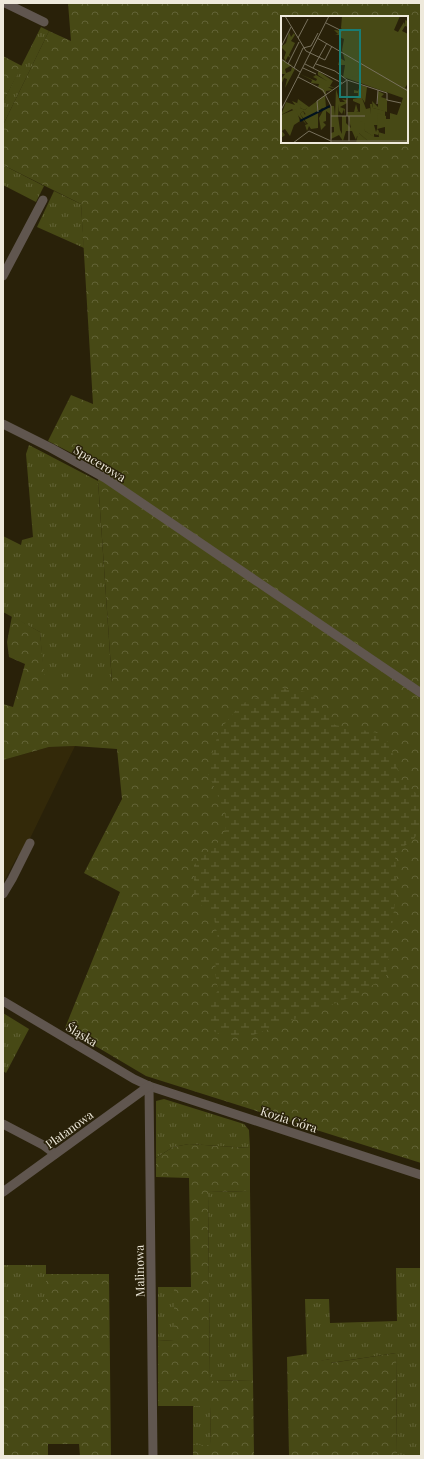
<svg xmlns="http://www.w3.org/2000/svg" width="424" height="1459" font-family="'Playfair Display',serif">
<defs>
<pattern id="grass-tufts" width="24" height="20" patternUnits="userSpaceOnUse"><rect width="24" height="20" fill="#474915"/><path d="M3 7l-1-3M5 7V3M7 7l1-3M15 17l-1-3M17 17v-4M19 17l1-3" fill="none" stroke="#626336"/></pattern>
<pattern id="forest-crowns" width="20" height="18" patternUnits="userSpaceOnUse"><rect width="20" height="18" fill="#474915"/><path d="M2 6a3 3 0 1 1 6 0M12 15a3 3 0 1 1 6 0" fill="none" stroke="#626336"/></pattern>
<pattern id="wetland-marsh" width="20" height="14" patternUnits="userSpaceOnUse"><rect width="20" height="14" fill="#474915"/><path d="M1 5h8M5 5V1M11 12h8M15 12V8" fill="none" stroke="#626336"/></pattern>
</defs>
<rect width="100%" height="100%" fill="#292109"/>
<polygon fill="#332909" points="75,746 20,859 17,857 3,883 3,760 49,747"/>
<g fill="url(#grass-tufts)">
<polygon points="41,27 49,31 3,125 3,102"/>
<polygon points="3,165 44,186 36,202 3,185"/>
<polygon points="54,191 81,204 84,248 37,227"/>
<polygon points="29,445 98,481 112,683 44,682 40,632 3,612 3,536 21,545 22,540 33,537 26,454"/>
<polygon points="3,1013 29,1029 6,1073 3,1071"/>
<polygon points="164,1099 244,1124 249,1130 250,1148 189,1144 173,1147 156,1158 156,1101"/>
<polygon points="250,1191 253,1380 210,1381 208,1192"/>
<polygon points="3,1248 3,1265 46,1265 46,1300 3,1300"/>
<polygon points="396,1268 421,1268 421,1456 397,1456 396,1353 330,1363 330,1359 307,1364 305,1299 329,1299 330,1323 397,1321"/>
<polygon points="158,1287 174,1287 174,1340 158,1341"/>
<polygon points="193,1406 210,1406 211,1445 193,1445"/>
</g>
<g fill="url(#forest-crowns)" fill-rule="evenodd">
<path d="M68,3H421V1163L146,1076L65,1028L120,892L84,873L122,799L117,749L75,746L49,747L3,760V704L13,707L25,664L9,657L7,642L12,616L40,632L45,682H112L97,466L48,441L71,395L93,404L81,204L3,165V125L49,31L71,41ZM282,17H407V142H282Z"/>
<polygon points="3,56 22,66 3,102"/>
<polygon points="189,1144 250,1148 250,1191 208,1192 210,1381 253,1380 254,1456 193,1456 193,1445 211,1445 210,1406 158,1406 158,1341 174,1340 174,1287 191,1287 189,1178 156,1177 156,1158 173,1147"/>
<polygon points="46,1274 109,1274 111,1456 80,1456 79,1444 48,1444 48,1456 3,1456 3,1300 46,1300"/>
<polygon points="396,1353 397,1456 289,1456 287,1357 307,1354 307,1363 330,1359 331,1363"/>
</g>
<polygon fill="url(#wetland-marsh)" points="282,688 311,693 335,725 378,733 390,744 401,781 421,797 421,828 414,839 395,853 397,885 386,977 354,996 248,1037 224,1037 210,1029 209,1005 218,990 215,972 218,939 214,918 194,898 194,865 226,835 225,812 207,771 219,731 241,704"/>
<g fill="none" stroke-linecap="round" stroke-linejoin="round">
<g stroke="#60564f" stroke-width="9">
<polyline points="5,3 44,22"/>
<polyline points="3,276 43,200"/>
<polyline points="3,424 51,448 105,478 421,693"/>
<polyline points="3,894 12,879 30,843"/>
<polyline points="3,1001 134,1079 149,1086 421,1175"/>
<polyline points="149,1086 153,1456"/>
<polyline points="3,1124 43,1145 55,1154"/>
<polyline points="3,1192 149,1086"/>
</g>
</g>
<g text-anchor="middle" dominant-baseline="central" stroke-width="3" stroke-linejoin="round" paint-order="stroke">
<g font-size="12" fill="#eee9db" stroke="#292109">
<text transform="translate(100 463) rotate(31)">Spacerowa</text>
<text transform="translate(82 1034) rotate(31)">Śląska</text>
<text transform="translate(289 1119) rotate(18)">Kozia Góra</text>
<text transform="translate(69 1129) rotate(-36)">Platanowa</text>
<text transform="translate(139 1271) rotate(-91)">Malinowa</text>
</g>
</g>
<g transform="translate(281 16)">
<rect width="127" height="127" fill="#292109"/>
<path d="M8,16L10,21L13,17L14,19L10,25L14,27L8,39L10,42L7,40L4,46L2,43L5,45L3,42L5,36L0,31L5,27ZM0,44L11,49L4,53L5,57L10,55L11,51L14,53L4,72L6,63L3,62L0,69V63L4,58H0ZM37,55L52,65L49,70L54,72L47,71L52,74L45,75V79L37,71L38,68L30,67L31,64L19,58L35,65L36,63L32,61L35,59L46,65L37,59ZM79,69L86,71L84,87L81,82L85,93L89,92L90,98L89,88H91L92,92L104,95V100H101L97,109H93L95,116L96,113L98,115L97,119L93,118V121L84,115L80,107L78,117L89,127L76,120L75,124L71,115H65L62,125L58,119L50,123V117L53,116V111H50V90H53L54,100L55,73L59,86H64L61,83L66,84V87L59,91L64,93V100L63,93L61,98L58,95V88L57,100L59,114L61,118V100H65V107L70,112L66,96H73L75,88L77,95H75L79,96V88L72,85V83L77,82V77H73V74L77,75ZM44,79L45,91L49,92V98L45,95V105L42,106L45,109L40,114L38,102L43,93L41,92L37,97V112L30,113L28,110L26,115L24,109L27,108L19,98L22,95L24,99L26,92L24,94L19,92L20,89L16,88L17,83L28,91Z" fill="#474915"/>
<path d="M61,0H119L113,14L117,16L123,6L124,9V4L127,5V11L124,10L121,15L127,18V67L124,72L127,73V127H75L77,118L88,126L78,117V104L83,107L84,115L94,121H98L97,116L104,118V111L96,113L97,97L105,100V103H109V97L116,99L122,82L62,61L64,49H57L59,42L64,45L61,34L63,23L58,21L59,19H54L57,18L53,14L62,15L60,12ZM97,75L103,78L100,81L106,83V96L92,92L91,85L97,91ZM11,85L21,89L19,92L24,94L27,91V100L22,95L19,98L26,109L11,93L0,99L5,86L14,89Z" fill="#474915"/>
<path d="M72,46L79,52L77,59L69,62V49ZM15,93L19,105L13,109L9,120L4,113L1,115L4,119L0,122V99Z" fill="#474915"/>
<path fill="none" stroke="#00111e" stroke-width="2" d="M19,105L49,90"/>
<path fill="none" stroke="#78715d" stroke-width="1" d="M4,0L25,35L44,44L51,30M45,7L61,15M17,22L27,3M36,22L127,75M0,31L10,11M0,43L19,56M7,48L18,26M24,48L61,67M35,48L54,55L66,64L106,77V84L120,87M13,52L22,32L30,30L37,17M22,52L35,58M32,52L46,27M17,61L42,74L50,90V126M66,65V100M96,88L97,74M0,94L48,0M37,96L36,85L66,64M50,100H84M68,100V125M12,127L28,115L50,125H127"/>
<path fill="#1a7c73" fill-opacity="0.15" stroke="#1a7c73" stroke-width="2" d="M59,14H79V81H59Z"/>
<rect width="127" height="127" fill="none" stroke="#eee9db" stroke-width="2"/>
</g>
<rect width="424" height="1459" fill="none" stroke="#eee9db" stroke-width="8"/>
</svg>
